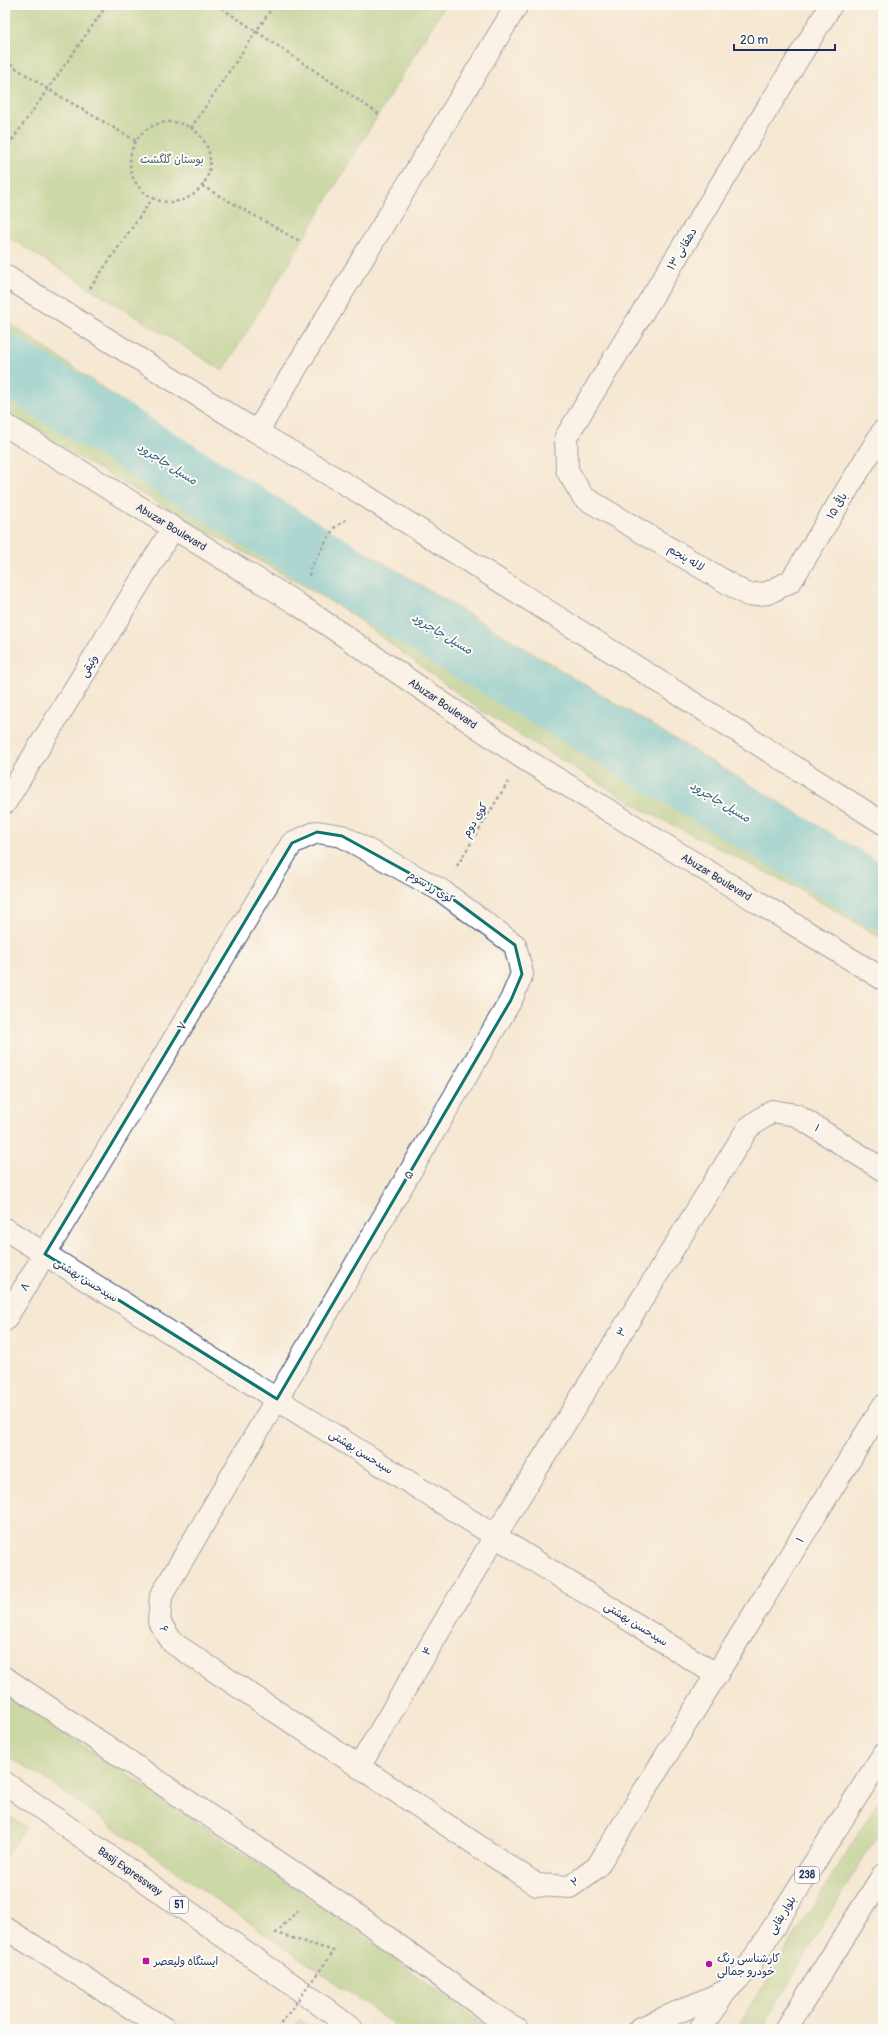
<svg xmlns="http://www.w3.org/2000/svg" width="888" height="2034" font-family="Pangolin,'Playpen Sans Arabic',sans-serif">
<rect width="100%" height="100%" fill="#fdfcf7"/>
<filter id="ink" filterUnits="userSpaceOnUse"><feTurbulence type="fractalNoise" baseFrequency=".025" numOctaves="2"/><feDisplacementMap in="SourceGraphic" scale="8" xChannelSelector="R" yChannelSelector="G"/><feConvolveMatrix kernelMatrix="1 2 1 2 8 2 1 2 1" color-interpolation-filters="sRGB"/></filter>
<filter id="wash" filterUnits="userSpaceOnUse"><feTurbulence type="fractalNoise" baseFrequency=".012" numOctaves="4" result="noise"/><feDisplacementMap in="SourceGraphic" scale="16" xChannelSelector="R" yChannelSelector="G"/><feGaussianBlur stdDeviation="0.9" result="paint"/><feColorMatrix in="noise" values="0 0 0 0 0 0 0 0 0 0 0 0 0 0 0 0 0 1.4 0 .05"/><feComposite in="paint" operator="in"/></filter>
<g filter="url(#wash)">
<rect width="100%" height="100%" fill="#f6e8d2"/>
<g fill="#9cc673" stroke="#5c7a68">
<polygon points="5,5 445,5 223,371 5,235"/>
<polygon points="5,320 119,399 285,503 883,865 883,939 797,888 647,812 486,714 342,608 46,439 5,414"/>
<polygon points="5,1695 123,1771 362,1935 489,2029 401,2029 42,1777 5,1755"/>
<polygon points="883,1794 883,1825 761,2029 734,2029 741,2022"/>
<polygon points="5,1814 26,1827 5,1857"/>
<polygon points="300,2019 313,2029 292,2029"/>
</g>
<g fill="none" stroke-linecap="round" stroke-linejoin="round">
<polyline stroke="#56c2cf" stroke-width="60" points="5,363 444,636 883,900"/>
</g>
</g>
<g filter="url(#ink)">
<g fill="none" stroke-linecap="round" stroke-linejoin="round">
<g stroke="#3c4b6f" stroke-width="24">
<g id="street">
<polyline points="831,5 566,437 567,470 583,497 748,595 768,593 791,581 883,431"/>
<polyline points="257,432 517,5"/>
<polyline points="5,803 173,528"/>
<polyline points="5,1229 717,1675"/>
<polyline points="5,1320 292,843 317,832 342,836 442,891 515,945 522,974 511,1000 161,1596 159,1622 173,1643 537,1885 570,1887 597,1867 883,1406"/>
<polyline points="359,1767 495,1536 748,1128 772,1111 796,1115 883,1170"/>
</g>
</g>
<g stroke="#3c4b6f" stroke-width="24">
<g id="secondary">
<polyline points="5,276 257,432 364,495 883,823"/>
<path id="s1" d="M5,425L296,603L523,758L883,979"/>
<polyline points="5,1678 361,1918 489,2012 517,2029"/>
<polyline points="639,2029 726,1991"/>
</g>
</g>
<g stroke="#3c4b6f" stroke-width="24">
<g id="primary">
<polyline points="700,2029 726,1991 745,1972 883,1755"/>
<polyline points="786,2029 883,1875"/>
</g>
</g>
<g stroke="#3c4b6f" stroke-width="24">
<g id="highway">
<path id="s2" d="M5,1783L314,2000L352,2029"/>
<polyline points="5,1928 165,2029"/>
</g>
</g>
<g stroke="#3c4b6f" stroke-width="2.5" stroke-dasharray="3 3" stroke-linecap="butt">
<polyline points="123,5 130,7 155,5"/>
<polyline points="217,5 379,114"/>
<polyline points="5,61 48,89 136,141"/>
<circle cx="170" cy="162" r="40"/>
<polyline points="191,128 274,5"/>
<polyline points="5,150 107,5"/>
<polyline points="202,186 301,242"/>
<polyline points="90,288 152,199"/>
<polyline points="309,576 310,569 334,528 347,519"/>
<polyline points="457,866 508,782"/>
<polyline points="298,1910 276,1933 334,1951"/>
</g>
<use href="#street" stroke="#fff" stroke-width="22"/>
<use href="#secondary" stroke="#fff" stroke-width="22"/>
<use href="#primary" stroke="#fff" stroke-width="22"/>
<use href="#highway" stroke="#fff" stroke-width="22"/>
<polyline stroke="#3c4b6f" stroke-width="2.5" stroke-dasharray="3 3" stroke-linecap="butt" points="277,2029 334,1951"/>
</g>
</g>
<path d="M0 0H888V2034H0ZM317,832L342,836L442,891L515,945L522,974L511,1000L277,1399L45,1254L292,843Z" fill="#f6e8d2" fill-opacity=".55" fill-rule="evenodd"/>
<path fill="none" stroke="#0f766e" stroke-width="3" stroke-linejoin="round" d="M317,832L342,836L442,891L515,945L522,974L511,1000L277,1399L45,1254L292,843Z"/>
<g fill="#b5179e" stroke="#fdfcf7" stroke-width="1.5">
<rect x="142" y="1957" width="8" height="8" rx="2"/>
<circle cx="709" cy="1964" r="4"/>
</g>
<g text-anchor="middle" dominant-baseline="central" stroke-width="4" stroke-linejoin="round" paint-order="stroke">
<g fill="#fdfcf7" stroke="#5f6c8c" stroke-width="1">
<rect x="795" y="1867" width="24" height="16" rx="3"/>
<rect x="170" y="1897" width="18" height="16" rx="3"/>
</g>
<g font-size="10" font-weight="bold" fill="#1b2f5e">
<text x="807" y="1875">238</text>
<text x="179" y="1905">51</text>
</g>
<g font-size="11" fill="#425c64" stroke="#fdfcf7">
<text x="172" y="159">بوستان گلگشت</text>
</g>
<g font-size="11" fill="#1b2f5e" stroke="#fdfcf7">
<text transform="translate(682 249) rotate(-59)">دهقانی ۱۳</text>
<text transform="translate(837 506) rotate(-59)">باقی ۱۵</text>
<text stroke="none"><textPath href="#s1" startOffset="195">Abuzar Boulevard</textPath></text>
<text transform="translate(686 558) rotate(31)">لاله پنجم</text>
<text transform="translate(89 666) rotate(-59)">وثیقی</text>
<text stroke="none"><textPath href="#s1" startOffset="519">Abuzar Boulevard</textPath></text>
<text transform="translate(475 820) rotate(-59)">کوی دوم</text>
<text stroke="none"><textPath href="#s1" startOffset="843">Abuzar Boulevard</textPath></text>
<text transform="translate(431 887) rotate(31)">کوی رز سوم</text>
<text transform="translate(182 1026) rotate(-59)">۷</text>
<text transform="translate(817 1128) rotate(32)">۱</text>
<text transform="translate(409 1175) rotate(-60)">۵</text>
<text transform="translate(86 1280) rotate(32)">سیدحسن بهشتی</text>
<text transform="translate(25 1287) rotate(-59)">۸</text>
<text transform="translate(622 1332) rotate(-58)">۳</text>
<text transform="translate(361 1452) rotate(32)">سیدحسن بهشتی</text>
<text transform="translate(800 1540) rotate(-58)">۱</text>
<text transform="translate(636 1624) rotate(32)">سیدحسن بهشتی</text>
<text transform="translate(164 1629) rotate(56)">۶</text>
<text transform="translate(427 1651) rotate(-59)">۴</text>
<text stroke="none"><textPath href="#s2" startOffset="153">Basij Expressway</textPath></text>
<text transform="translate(575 1882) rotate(-31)">۲</text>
<text transform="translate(782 1915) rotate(-58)">بلوار بقایی</text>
</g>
<g font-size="11" fill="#1b2f5e" stroke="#fdfcf7" text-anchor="start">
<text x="717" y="1958">کارشناسی رنگ<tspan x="717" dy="13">خودرو جمالی</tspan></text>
<text x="154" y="1961">ایستگاه ولیعصر</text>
</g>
<g font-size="12" font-style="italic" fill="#2d5b80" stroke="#fdfcf7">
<text transform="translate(167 464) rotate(32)">مسیل جاجرود</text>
<text transform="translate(442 634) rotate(31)">مسیل جاجرود</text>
<text transform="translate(720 802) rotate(31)">مسیل جاجرود</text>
</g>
</g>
<rect width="888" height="2034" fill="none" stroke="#fdfcf7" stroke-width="20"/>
<path d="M734 44v6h101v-6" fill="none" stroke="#1b2f5e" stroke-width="2"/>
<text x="740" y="44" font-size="12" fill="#1b2f5e" stroke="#fdfcf7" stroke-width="3" paint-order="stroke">20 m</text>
</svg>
